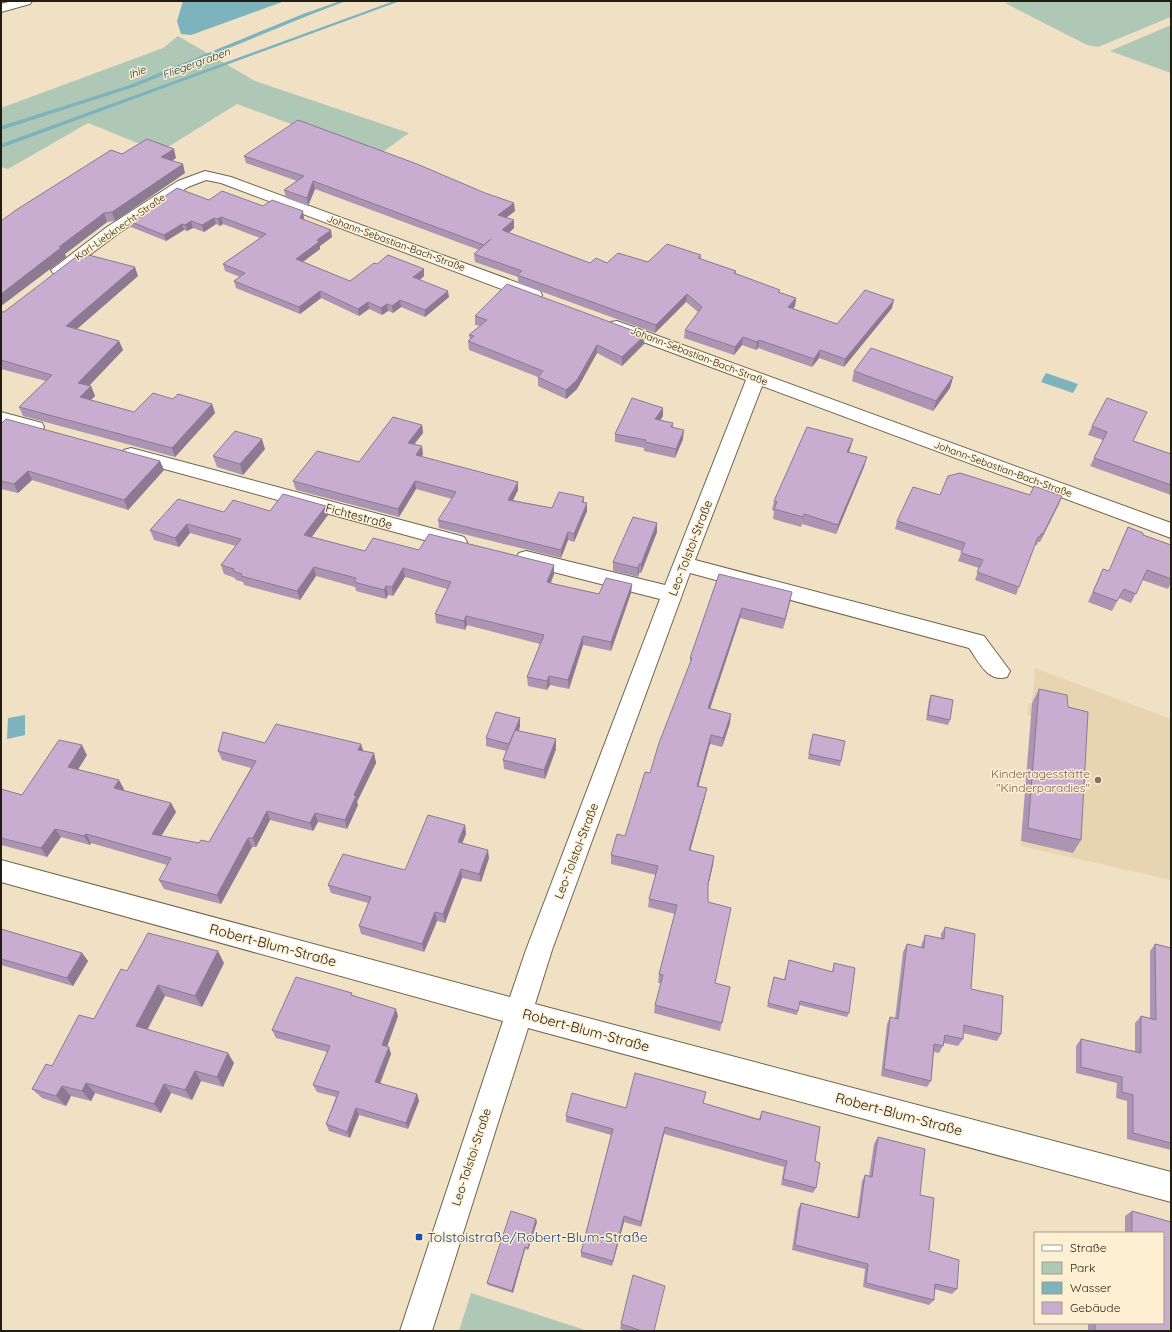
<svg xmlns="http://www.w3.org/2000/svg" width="1172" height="1332" font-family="Quicksand,sans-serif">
<rect width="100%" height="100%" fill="#f0e1c5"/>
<polygon fill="#e7d5b2" points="1035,668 1171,719 1171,880 1021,846 1031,716 1027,715 1029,703 1032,703"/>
<g fill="#afc8b5">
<polygon points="1017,1 1171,1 1171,17 1098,47 1087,45 1005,3"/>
<polygon points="1171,25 1171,73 1110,51"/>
<polygon points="178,36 255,81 409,133 377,156 237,104 160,152 88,123 8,169 1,167 1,108 163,48"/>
<polygon points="471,1293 588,1331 459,1331"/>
</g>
<g fill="#7db3bd">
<polygon points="183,1 285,1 191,35 181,34 177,21"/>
<polygon points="1046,373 1078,384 1073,393 1041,382"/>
<polygon points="25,715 25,735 7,739 8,718"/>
</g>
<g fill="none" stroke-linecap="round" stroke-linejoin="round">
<g fill="#7db3bd" fill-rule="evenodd">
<polygon points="340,1 346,1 307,16 134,87 1,130 1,126 130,85 303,14"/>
<polygon points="394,1 400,1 1,148 1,144"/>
</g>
<g stroke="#71644b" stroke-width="2">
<g id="minor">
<polygon points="12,1 32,1 30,4 1,12 1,4"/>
<polygon points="205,171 231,177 540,291 542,295 540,299 534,300 528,299 221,183 206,180 188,187 119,233 65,273 59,275 53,273 51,270 107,227 178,181"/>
<path d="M617,321L1171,523V538L762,386L695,560L984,636L1010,671L1007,677C988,683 979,662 969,648L690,573L552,950L535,1004L1171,1172V1202L528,1028L432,1331H400L503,1021L1,882V860L510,997L526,950L660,599L526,565L519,563L516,558L519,553L526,551L665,585L746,380L611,330L608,326L611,322Z"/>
<polygon points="1,412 42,423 44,427 42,431 35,433 1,424"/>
<polygon points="131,448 457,535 464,537 467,542 464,547 457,549 124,458 122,454 124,450"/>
</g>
</g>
<use href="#minor" fill="#fff" fill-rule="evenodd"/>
</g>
<g fill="#ac95b3">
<polygon points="122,154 176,158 172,161 185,173 115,221 107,222 65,254 66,257 1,306"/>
<polygon points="244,156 515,211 506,218 514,228 509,233 590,263 648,262 701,255 701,259 736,271 736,274 780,293 796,298 795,306 793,309 837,324 892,308 844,367 819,358 812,367 758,348 756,350 742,345 734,355 684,338 685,330 698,312 686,302 655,333 518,283 518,277 475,262 474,254 479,250 315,189 308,206 286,198 284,190 297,181 246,163"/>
<polygon points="209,200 263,206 304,218 303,219 332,237 320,246 320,249 303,262 350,281 377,264 424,269 424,276 420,280 449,297 425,317 401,307 393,313 388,311 382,315 369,309 359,316 321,298 300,314 236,288 234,281 240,277 225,271 223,264 260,238 223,224 220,226 216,224 204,232 193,228 187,231 184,230 166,241 131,227 129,221"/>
<polygon points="138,276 77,329 119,341 123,350 89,386 91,386 95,396 90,400 134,412 173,399 212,404 215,413 175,457 23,416 19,407 46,381 1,369 1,312"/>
<polygon points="475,316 644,344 622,366 597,353 577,389 566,399 538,386 538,377 469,350 468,341 470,340 469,335 480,326 475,325"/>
<polygon points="854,371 953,377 950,388 933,411 852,381"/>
<polygon points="663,408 663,416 660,420 673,423 673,428 683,439 675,458 644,451 644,448 615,442 615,434"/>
<polygon points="1,424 160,461 164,470 128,510 32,480 18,493 1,489"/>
<polygon points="422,425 423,433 414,444 423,454 422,457 518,490 513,500 552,508 584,497 584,503 587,511 574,542 568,540 561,558 439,528 438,520 452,499 416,489 399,517 296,490 293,481 359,462"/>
<polygon points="1092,426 1171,454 1171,495 1090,466 1103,440 1088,435"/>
<polygon points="853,439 850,449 849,452 867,457 864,467 836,534 802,524 801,527 773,519 774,511 772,510 774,501"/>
<polygon points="265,449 243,475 217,467 213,456"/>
<polygon points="1030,495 1062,496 1040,542 1038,542 1037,545 1035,545 1016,595 975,580 979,568 958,561 962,551 895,529 897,521"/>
<polygon points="326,506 328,515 312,537 365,551 419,550 554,565 554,574 551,583 554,584 599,594 632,584 631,593 611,651 583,645 569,689 550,685 547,690 528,686 527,677 540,644 467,625 465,630 436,623 435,614 447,589 405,577 393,596 388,595 386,599 356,591 355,587 316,576 300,600 244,585 243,582 236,580 235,578 224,574 221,565 236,546 190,533 179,547 154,540 150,530 224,512 270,511"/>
<polygon points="1128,527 1143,535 1171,545 1171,583 1168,589 1142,580 1131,603 1119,598 1112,611 1088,602 1103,569 1109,571"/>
<polygon points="657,532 641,573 639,573 638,577 613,571 613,562"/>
<polygon points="719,574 790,602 783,629 740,618 710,708 730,723 722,747 710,744 698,786 705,797 690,850 713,865 708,887 708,902 715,983 730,987 720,1031 654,1013 655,1005 661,983 658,983 659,974 675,914 648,907 649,899 656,875 611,864 611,855 625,836 650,773 690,664 690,658"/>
<polygon points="1039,689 1081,840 1073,853 1021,841 1032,703"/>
<polygon points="931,695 950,720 948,725 926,720 929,700"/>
<polygon points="520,718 520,726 519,731 556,739 556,749 545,779 504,769 503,760 506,751 486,746 486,738"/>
<polygon points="811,739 841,761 840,766 808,759"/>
<polygon points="265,743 363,751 374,753 376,763 357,802 358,805 347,829 318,822 313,831 270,820 256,847 252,847 221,904 164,889 159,880 167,865 91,843 90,845 61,837 47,857 1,845 1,789 22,795 87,755 78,769 124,789 123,790 171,803 176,812 161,836 199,843 209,842 251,768 222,760 218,751"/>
<polygon points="465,825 466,834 462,843 489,858 481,882 462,878 445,923 437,921 424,952 361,934 359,926 368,903 331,893 328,885 405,870"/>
<polygon points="945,927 971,989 1001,1034 997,1041 963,1033 963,1039 958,1046 944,1043 943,1046 939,1053 934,1052 931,1081 927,1087 881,1076 887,1024 890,1017 895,1019 903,952 907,944 921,947 922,943 925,935 941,939 941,934"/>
<polygon points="1,929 82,953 88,961 73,986 1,965"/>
<polygon points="1155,944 1171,948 1171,1150 1127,1139 1127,1101 1116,1098 1117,1083 1076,1073 1076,1046 1081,1039 1135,1052 1135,1023 1141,1016 1150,1019 1150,951"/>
<polygon points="789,960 832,972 834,963 849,1013 847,1017 799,1005 797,1015 767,1007 774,977 784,980"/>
<polygon points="224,963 202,1007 165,996 147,1029 234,1063 223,1087 201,1081 192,1100 171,1093 161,1113 95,1093 91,1101 71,1096 66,1106 42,1098 32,1089 52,1066 94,1019 127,971"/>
<polygon points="354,996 398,1016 387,1047 391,1054 380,1083 417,1094 419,1101 408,1129 359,1115 350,1138 329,1131 326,1124 336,1097 317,1092 313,1085 327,1052 276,1038 272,1030"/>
<polygon points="703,1103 759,1119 762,1111 815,1161 816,1188 813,1193 781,1185 784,1167 664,1134 641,1227 624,1222 612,1266 581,1257 581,1252 611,1135 566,1122 566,1116 626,1108"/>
<polygon points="878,1137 920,1195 929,1251 957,1289 952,1294 934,1289 934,1300 929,1305 863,1287 865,1269 792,1250 798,1209 801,1203 857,1217 862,1181 865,1175 869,1176 874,1144"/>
<polygon points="1132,1211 1171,1222 1171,1331 1088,1331 1088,1323 1163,1323 1163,1233 1125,1233 1125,1216"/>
<polygon points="537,1222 528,1250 525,1249 513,1293 488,1285 487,1283"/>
<polygon points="621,1324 654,1331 627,1331 620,1329"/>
</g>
<g fill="#8c7992">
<polygon points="174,149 176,158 163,166 161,157"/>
<polygon points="183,164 185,173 115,221 112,212"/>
<polygon points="313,181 315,189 308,206 307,198"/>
<polygon points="514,203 515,211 499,223 498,215"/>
<polygon points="303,211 304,218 301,225 300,218"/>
<polygon points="104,213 107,222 65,254 66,257 1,306 1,294 59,247"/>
<polygon points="221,217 223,224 220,226 218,219"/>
<polygon points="214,218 216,224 204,232 202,225"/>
<polygon points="514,220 514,228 502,238 502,230"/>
<polygon points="191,221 193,228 187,231 185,225"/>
<polygon points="182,224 184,230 166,241 164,235"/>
<polygon points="331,230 332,237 320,246 320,249 297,266 296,259 317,240"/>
<polygon points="135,267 138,276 70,335 66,326"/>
<polygon points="424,269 424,276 414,284 413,277"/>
<polygon points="320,291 321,298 300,314 299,307"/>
<polygon points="448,291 449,297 425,317 425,310"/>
<polygon points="687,294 686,302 655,333 656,325"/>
<polygon points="796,298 795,306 786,315 788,307"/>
<polygon points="400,300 401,307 393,313 392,306"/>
<polygon points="894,300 892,308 844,367 845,359"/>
<polygon points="368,302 369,309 359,316 358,309"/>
<polygon points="387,304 388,311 382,315 381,308"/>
<polygon points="645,335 644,344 622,366 622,357"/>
<polygon points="743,337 742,345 734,355 735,347"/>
<polygon points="759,340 758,348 756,350 757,342"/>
<polygon points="119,341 123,350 82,393 78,383"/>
<polygon points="597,345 597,353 577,389 566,399 566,390"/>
<polygon points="820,350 819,358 812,367 814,359"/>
<polygon points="953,377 950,388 933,411 936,401"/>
<polygon points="91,386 95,396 84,407 80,397"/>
<polygon points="212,404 215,413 175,457 172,448"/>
<polygon points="663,408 663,416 655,428 655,419"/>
<polygon points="422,425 423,433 409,451 408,443"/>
<polygon points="684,430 683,439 675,458 676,449"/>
<polygon points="262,439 265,449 243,475 240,464"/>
<polygon points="853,439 850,449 845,462 847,452"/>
<polygon points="422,446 423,454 417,464 416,455"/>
<polygon points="867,457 864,467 836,534 838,525"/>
<polygon points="160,461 164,470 128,510 124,500"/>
<polygon points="28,471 32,480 18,493 14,484"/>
<polygon points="415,481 416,489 399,517 398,509"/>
<polygon points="518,482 518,490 509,508 508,500"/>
<polygon points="1062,496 1059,504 1040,542 1043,534"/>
<polygon points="587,503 587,511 574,542 574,534"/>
<polygon points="326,506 328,515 306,544 304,535"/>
<polygon points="657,523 657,532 641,573 641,564"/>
<polygon points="187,524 190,533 179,547 175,538"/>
<polygon points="568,532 568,540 561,558 561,550"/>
<polygon points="639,564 639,573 638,577 638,568"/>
<polygon points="554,565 554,574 547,591 547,582"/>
<polygon points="314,567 316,576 300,600 297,591"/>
<polygon points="403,568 405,577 393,596 392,587"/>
<polygon points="632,584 631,593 611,651 611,642"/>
<polygon points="386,586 388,595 386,599 384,590"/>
<polygon points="792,592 790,602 783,629 785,619"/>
<polygon points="742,608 740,618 707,718 708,708"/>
<polygon points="466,616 467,625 465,630 464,621"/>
<polygon points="583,636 583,645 569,689 568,680"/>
<polygon points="549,676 550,685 547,690 547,681"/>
<polygon points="731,714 730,723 722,747 723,738"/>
<polygon points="520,718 520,726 510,752 509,744"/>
<polygon points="711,735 710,744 696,795 697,786"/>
<polygon points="556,739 556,749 545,779 544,770"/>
<polygon points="361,744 364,753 358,750"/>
<polygon points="82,745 87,755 74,776 68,767"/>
<polygon points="374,753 376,763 357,802 358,805 347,829 345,820 354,795"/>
<polygon points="119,780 124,789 119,797 114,788"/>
<polygon points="707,788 705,797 688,859 689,850"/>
<polygon points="171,803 176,812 157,843 152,834"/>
<polygon points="267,811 270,820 256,847 253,838"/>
<polygon points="315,813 318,822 313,831 310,823"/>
<polygon points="465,825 466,834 459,851 458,842"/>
<polygon points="55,829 61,837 47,857 41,848"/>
<polygon points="86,834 91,843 90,845 84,836"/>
<polygon points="248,838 252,847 221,904 217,895"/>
<polygon points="488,850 489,858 481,882 479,874"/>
<polygon points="714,856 713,865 706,893 708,884"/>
<polygon points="461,869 462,878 445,923 443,914"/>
<polygon points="435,912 437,921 424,952 422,944"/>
<polygon points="218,951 224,963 202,1007 195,996"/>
<polygon points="82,953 88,961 73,986 67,978"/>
<polygon points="158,985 165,996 144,1036 136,1026"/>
<polygon points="396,1009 398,1016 385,1052 382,1045"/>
<polygon points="389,1047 391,1054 378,1089 375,1082"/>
<polygon points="228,1053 234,1063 223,1087 217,1077"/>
<polygon points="195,1071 201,1081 192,1100 185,1090"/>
<polygon points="86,1083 95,1093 91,1101 82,1091"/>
<polygon points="164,1084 171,1093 161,1113 154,1104"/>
<polygon points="62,1086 71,1096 66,1106 56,1096"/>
<polygon points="417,1094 419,1101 408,1129 406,1123"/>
<polygon points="356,1108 359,1115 350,1138 347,1132"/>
<polygon points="665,1127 664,1134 641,1227 641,1222"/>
<polygon points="624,1216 624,1222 612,1266 613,1261"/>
<polygon points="536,1219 537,1222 528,1250 528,1248"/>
<polygon points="525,1247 525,1249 513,1293 512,1291"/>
</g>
<g fill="#c8add0" stroke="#8c7992">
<polygon points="298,120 417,164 485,193 514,203 498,215 514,220 502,230 590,263 596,258 607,263 618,253 648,262 667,244 701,255 698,258 736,271 734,273 780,290 778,292 796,298 788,307 837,324 865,290 894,300 845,359 820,350 814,359 759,340 757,342 743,337 735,347 685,330 702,307 687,294 656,325 517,275 522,271 474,254 491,239 484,245 313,181 307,198 284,190 304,176 244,156"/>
<polygon points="147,139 174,149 161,157 183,164 112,212 104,213 59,247 62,247 1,294 1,221 16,210 111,150 122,154"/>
<polygon points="177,188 209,200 222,191 263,206 272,200 303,211 300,218 331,230 317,240 319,242 296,259 350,281 374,263 377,264 388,255 424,269 413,277 448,291 425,310 400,300 392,306 387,304 381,308 368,302 358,309 320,291 299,307 234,281 245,273 223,264 266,234 221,217 218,219 214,218 202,225 191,221 185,225 182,224 164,235 129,221"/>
<polygon points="81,253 135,267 66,326 119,341 78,383 91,386 80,397 134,412 153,393 173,399 178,394 212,404 172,448 19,407 52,375 1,360 1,312 4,312"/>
<polygon points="507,284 645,335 622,357 597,345 577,380 566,390 538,377 543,371 468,341 474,336 469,335 487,320 475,316"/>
<polygon points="871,348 953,377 936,401 854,371"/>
<polygon points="632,398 663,408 655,419 673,423 671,427 684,430 676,449 645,442 646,440 615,434"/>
<polygon points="1107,398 1147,412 1133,441 1171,454 1171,485 1094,458 1107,432 1092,426"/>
<polygon points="393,417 422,425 408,443 422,446 416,455 518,482 508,500 552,508 559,492 584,497 582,502 587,503 574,534 568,532 561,550 438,520 456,492 415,481 398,509 293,481 317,451 359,462"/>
<polygon points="6,419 160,461 124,500 28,471 14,484 1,481 1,424"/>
<polygon points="807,427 853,439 847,452 867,457 838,525 804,514 803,517 774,509 777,502 774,501"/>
<polygon points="235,431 262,439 240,464 213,456"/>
<polygon points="960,473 1030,495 1034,486 1062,496 1043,534 1041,534 1040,537 1038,537 1019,587 977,572 983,560 961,553 965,543 897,521 913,487 940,495 948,476"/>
<polygon points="283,494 326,506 304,535 365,551 373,538 419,550 429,534 554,565 547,582 554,584 599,594 606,578 632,584 611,642 583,636 568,680 549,676 547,681 527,677 544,635 466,616 464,621 435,614 451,582 403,568 392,587 386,586 384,590 354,582 356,578 314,567 297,591 241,576 242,574 233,571 234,569 221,565 241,539 187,524 175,538 150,530 178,499 224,512 233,500 270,511"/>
<polygon points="633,517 657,523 641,564 639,564 638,568 613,562"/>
<polygon points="1128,527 1143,533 1143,535 1171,545 1171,579 1147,570 1136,594 1124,589 1117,601 1093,592 1103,569 1109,571"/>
<polygon points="719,574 792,592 785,619 742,608 708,708 731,714 723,738 711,735 697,786 707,788 689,850 714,856 708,884 708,902 731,908 715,983 730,987 722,1023 655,1005 663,975 659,974 677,905 649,899 658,866 611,855 617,834 625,836 645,772 650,773 659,743 692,658 690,658"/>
<polygon points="1039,689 1067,695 1068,707 1088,712 1081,840 1028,828"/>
<polygon points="931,695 953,700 950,720 928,715"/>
<polygon points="496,712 520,718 509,744 486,738"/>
<polygon points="276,724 361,744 358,750 374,753 354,795 356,796 345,820 315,813 310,823 267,811 253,838 248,838 217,895 159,880 171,858 86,834 84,836 55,829 41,848 1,838 1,789 22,795 59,740 82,745 68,767 119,780 114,788 171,803 152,834 199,843 201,840 209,842 256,761 218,751 223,732 265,743"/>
<polygon points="515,730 556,739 544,770 503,760"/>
<polygon points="813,734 845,741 841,761 809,754"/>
<polygon points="428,815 465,825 458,842 488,850 479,874 461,869 443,914 435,912 422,944 359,926 371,897 328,885 343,854 405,870"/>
<polygon points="945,927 975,934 971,989 1003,996 1001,1034 964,1025 963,1039 945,1035 943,1046 934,1044 931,1081 884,1069 890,1017 898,1019 907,944 924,948 925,935 944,939"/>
<polygon points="1,929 82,953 67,978 1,959"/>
<polygon points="148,933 218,951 195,996 158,985 136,1026 228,1053 217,1077 195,1071 185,1090 164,1084 154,1104 86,1083 82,1091 62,1086 56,1096 32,1089 46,1064 52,1066 79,1015 94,1019 121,969 127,971"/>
<polygon points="1155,944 1171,948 1171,1143 1133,1133 1133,1095 1122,1092 1122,1077 1081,1067 1081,1039 1141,1053 1141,1016 1156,1020"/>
<polygon points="789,960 833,972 834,963 855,968 849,1013 800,1001 798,1011 768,1003 774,977 785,980"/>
<polygon points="296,977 352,993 351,995 396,1009 382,1045 389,1047 375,1082 417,1094 406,1123 356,1108 347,1132 326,1124 339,1092 313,1085 330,1046 272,1030"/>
<polygon points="635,1073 706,1092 703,1103 760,1120 762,1111 820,1127 815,1161 820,1163 816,1188 783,1179 787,1161 665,1127 641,1222 624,1216 613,1261 581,1252 613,1129 566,1116 572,1093 626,1108"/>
<polygon points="878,1137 925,1149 920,1195 934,1198 929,1251 959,1260 957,1289 935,1284 934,1300 866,1283 868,1264 795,1245 801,1203 859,1218 865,1175 872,1177"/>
<polygon points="511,1211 536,1219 528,1248 525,1247 512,1291 487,1283"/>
<polygon points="1132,1211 1171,1222 1171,1331 1095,1331 1095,1323 1163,1323 1163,1233 1132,1233"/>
<polygon points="633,1275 665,1286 654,1331 642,1331 621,1324"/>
</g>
<circle fill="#8d6e63" stroke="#fdefd2" stroke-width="1.5" cx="1098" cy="780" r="4"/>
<rect fill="#1a4fb4" stroke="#fdefd2" stroke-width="1.5" x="415" y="1233" width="8" height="8" rx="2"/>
<g text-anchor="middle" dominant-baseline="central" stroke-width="3" stroke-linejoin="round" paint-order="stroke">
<g font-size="10" fill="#221d13" stroke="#fdefd2">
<text transform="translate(120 227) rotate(-35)">Karl-Liebknecht-Straße</text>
<text transform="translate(396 243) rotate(20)">Johann-Sebastian-Bach-Straße</text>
<text transform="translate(699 356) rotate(21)">Johann-Sebastian-Bach-Straße</text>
<text transform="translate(1003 469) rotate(20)">Johann-Sebastian-Bach-Straße</text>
</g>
<g font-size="11" font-style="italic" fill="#00343c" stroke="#fdefd2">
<text transform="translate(196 63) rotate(-20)">Fliegergraben</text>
<text transform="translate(137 72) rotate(-21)">Ihle</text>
</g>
<g font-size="12" fill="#221d13" stroke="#fdefd2">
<text transform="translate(359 516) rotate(15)">Fichtestraße</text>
<text transform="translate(690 548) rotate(-69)">Leo-Tolstoi-Straße</text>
<text transform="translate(576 851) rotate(-69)">Leo-Tolstoi-Straße</text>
<text transform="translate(471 1157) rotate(-72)">Leo-Tolstoi-Straße</text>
</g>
<g font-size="12" fill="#785e54" stroke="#fdefd2" text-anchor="end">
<text x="1090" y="773">Kindertagesstätte<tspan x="1090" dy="14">"Kinderparadies"</tspan></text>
</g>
<g font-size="14" fill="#221d13" stroke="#fdefd2">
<text transform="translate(273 945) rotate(15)">Robert-Blum-Straße</text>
<text transform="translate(586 1030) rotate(15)">Robert-Blum-Straße</text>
<text transform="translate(899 1114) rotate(15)">Robert-Blum-Straße</text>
</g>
<g font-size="14" fill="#164399" stroke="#fdefd2" text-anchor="start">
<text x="427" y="1237">Tolstoistraße/Robert-Blum-Straße</text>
</g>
</g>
<rect width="1172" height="1332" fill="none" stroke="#221d13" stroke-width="4"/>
<rect x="1034" y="1232" width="130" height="92" fill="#fdefd2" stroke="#a59b86"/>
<rect x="1042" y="1245" width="20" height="6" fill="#ffffff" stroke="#a59b86"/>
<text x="1070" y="1252" font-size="12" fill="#221d13">Straße</text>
<rect x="1042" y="1262" width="20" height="12" fill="#afc8b5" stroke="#a59b86"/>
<text x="1070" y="1272" font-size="12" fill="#221d13">Park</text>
<rect x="1042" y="1282" width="20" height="12" fill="#7db3bd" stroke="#a59b86"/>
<text x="1070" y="1292" font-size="12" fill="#221d13">Wasser</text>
<rect x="1042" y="1302" width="20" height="12" fill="#c8add0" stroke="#a59b86"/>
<text x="1070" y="1312" font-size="12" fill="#221d13">Gebäude</text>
</svg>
